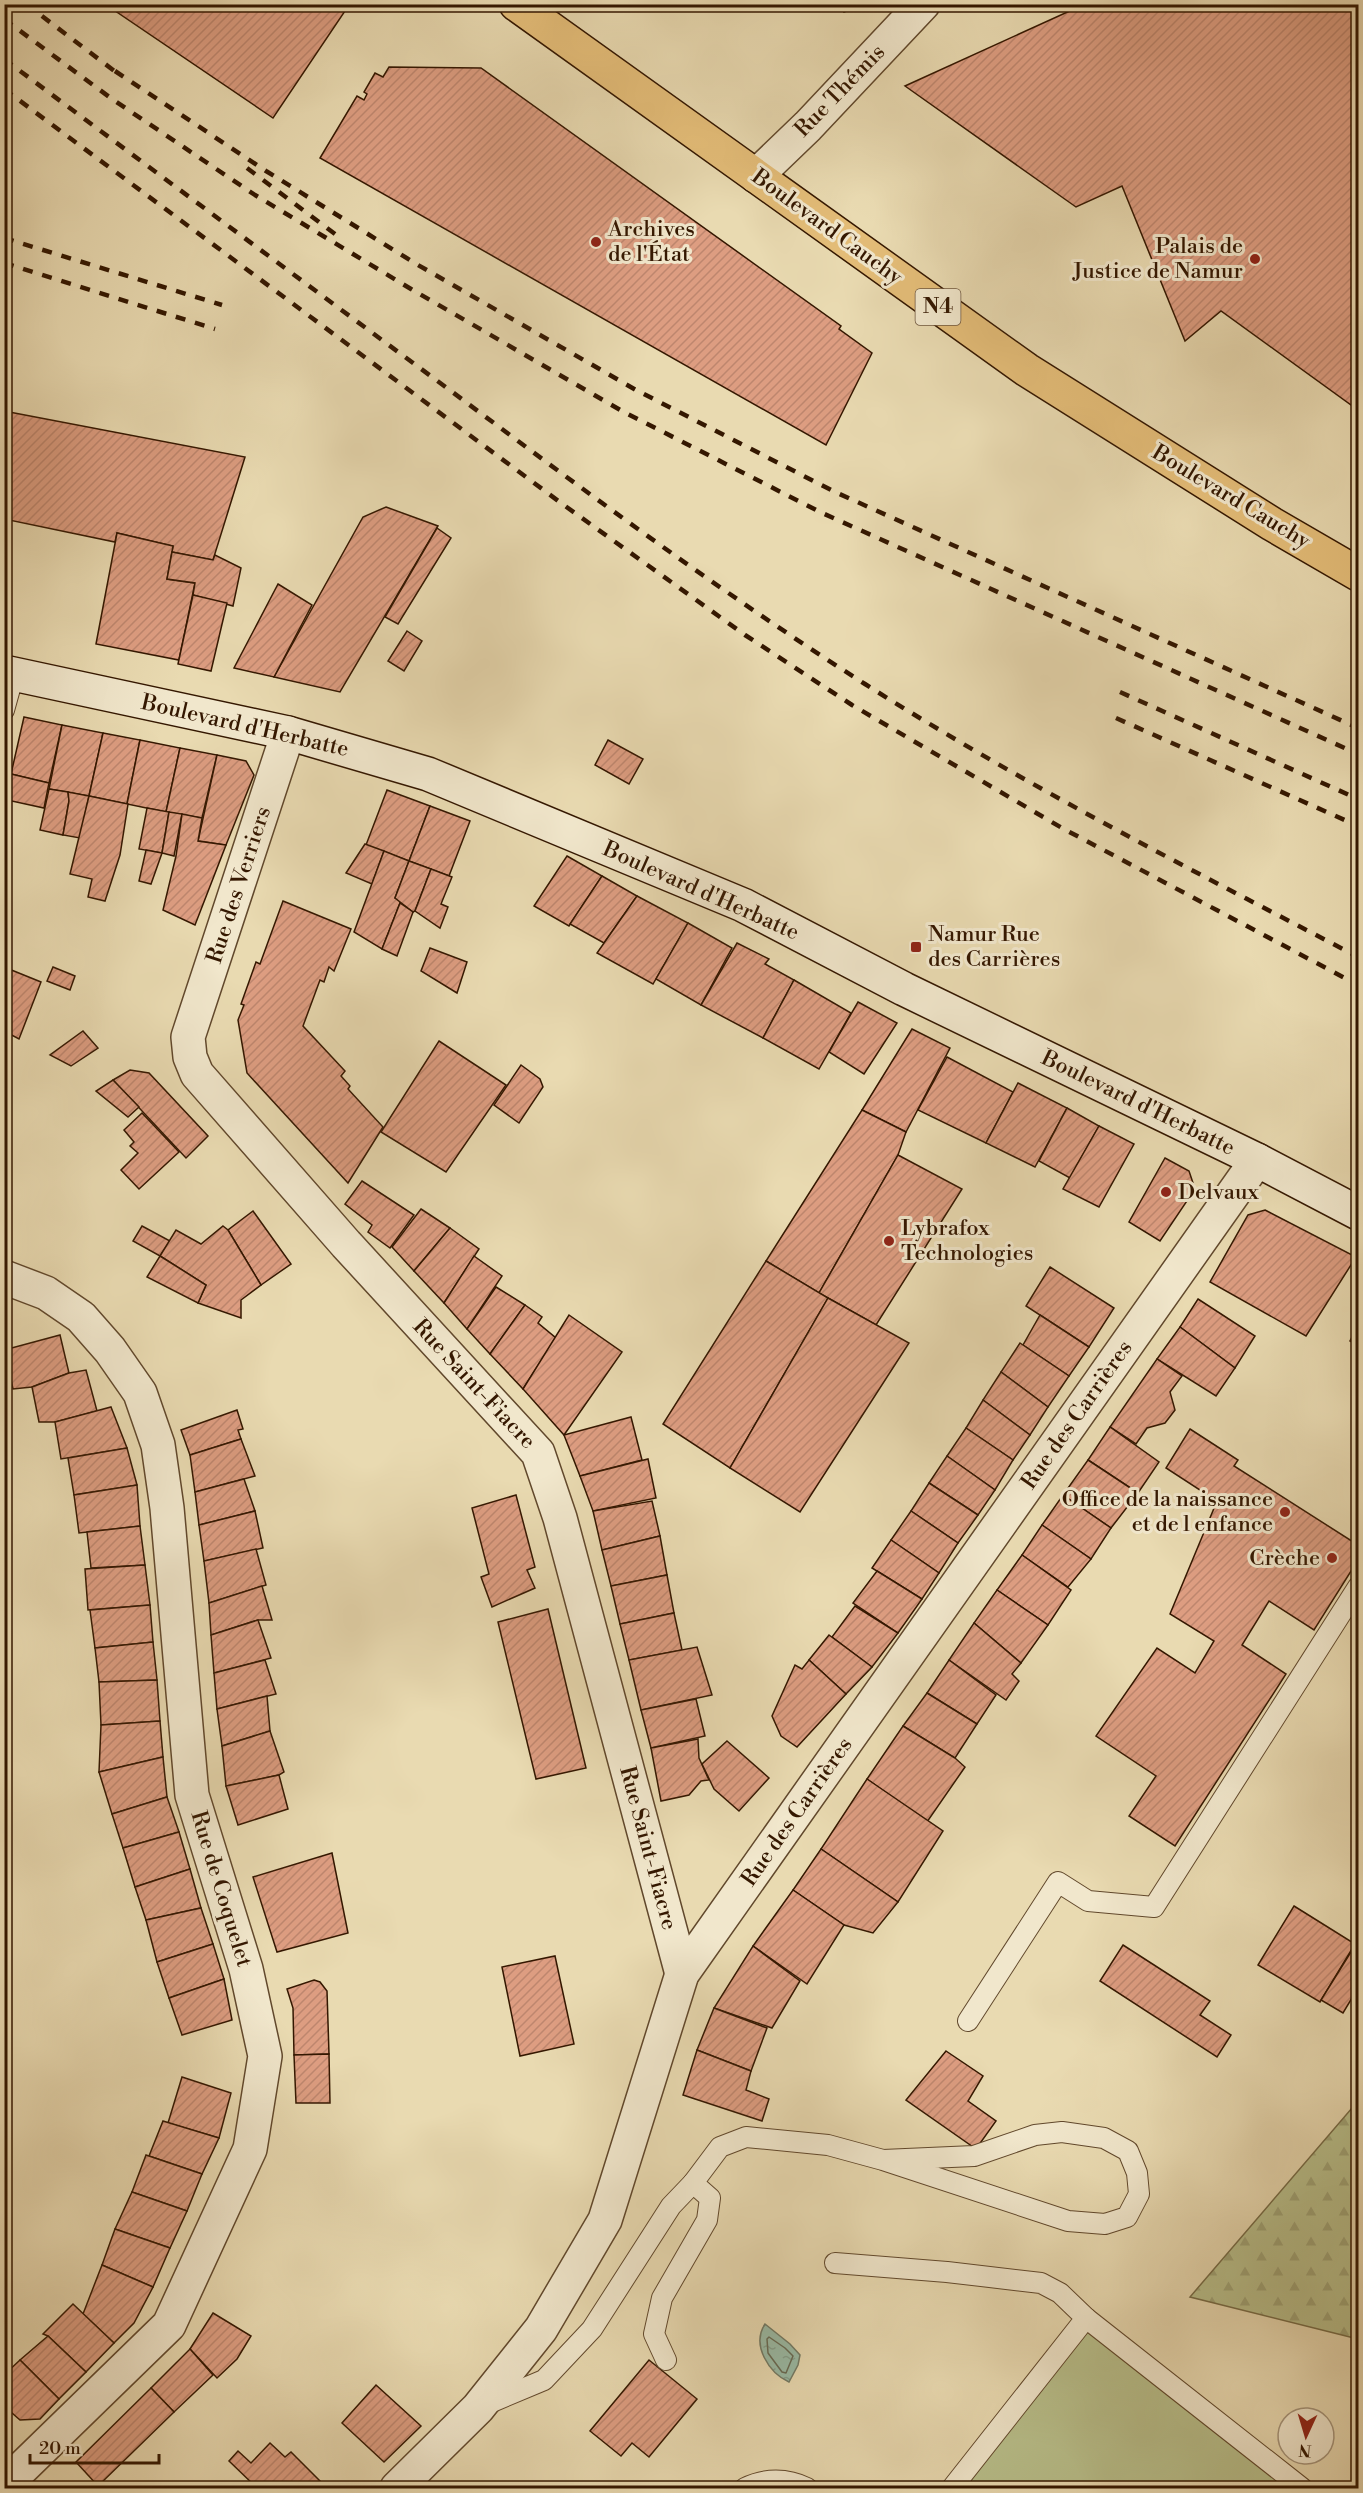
<svg xmlns="http://www.w3.org/2000/svg" width="1363" height="2493" font-family="'Libre Bodoni',serif">
<defs>
<pattern id="forest-firs" width="22" height="20" patternUnits="userSpaceOnUse" patternTransform="scale(1.5)"><rect width="22" height="20" fill="#b8bf8b"/><path d="M5 1l3.5 6h-7zM16 11l3.5 6h-7z" fill="#9fa376"/></pattern>
<pattern id="water-ripples" width="26" height="14" patternUnits="userSpaceOnUse" patternTransform="scale(1.5)"><rect width="26" height="14" fill="#99bba6"/><path d="M2 4q2-2 4 0t4 0M15 11q2-2 4 0t4 0" fill="none" stroke="#84a08d"/></pattern>
<pattern id="building-hatch" width="6" height="6" patternUnits="userSpaceOnUse" patternTransform="scale(1.5)"><rect width="6" height="6" fill="#dd9d81"/><path d="M-1 1l2-2M0 6l6-6M5 7l2-2" fill="none" stroke="#be866e"/></pattern>
</defs>
<rect width="100%" height="100%" fill="#e9dab1"/>
<filter id="stains"><feTurbulence type="fractalNoise" baseFrequency=".00333" numOctaves="4"/><feColorMatrix values="0 0 0 0 .2 0 0 0 0 .09 0 0 0 0 .02 0 0 0 .5 -.17"/></filter>
<radialGradient id="worn" r=".72"><stop offset=".6" stop-color="#630" stop-opacity="0"/><stop offset="1" stop-color="#630" stop-opacity=".3"/></radialGradient>
<polygon fill="url(#forest-firs)" stroke="#766b46" stroke-width="1.5" points="1358,2101 1358,2339 1190,2297"/>
<polygon fill="#b8bf8b" stroke="#766b46" stroke-width="1.5" points="1090,2327 1290,2488 960,2488"/>
<path fill="url(#water-ripples)" stroke="#717964" stroke-width="1.5" d="M765,2324L790,2344L800,2355L798,2365L789,2382C769,2373 751,2345 765,2324Z"/>
<g fill="none" stroke-linecap="round" stroke-linejoin="round">
<polygon stroke="#666953" stroke-width="1.5" points="769,2337 785,2348 793,2356 786,2373 782,2372 768,2353 767,2339"/>
</g>
<g fill="url(#building-hatch)" stroke="#341700" stroke-width="1.5">
<polygon points="105,4 335,4 345,11 273,118"/>
<polygon points="842,4 866,4 844,12"/>
<polygon points="1085,4 1358,4 1358,410 1221,311 1185,341 1122,186 1076,207 905,86"/>
<polygon points="389,67 481,68 841,326 839,329 872,353 826,445 320,158 357,96 364,100 367,94 364,92 375,73 383,77"/>
<polygon points="4,411 245,457 213,560 172,552 173,546 117,533 115,542 4,519"/>
<polygon points="386,507 438,526 340,692 274,677 363,517"/>
<polygon points="437,528 451,538 398,624 385,617"/>
<polygon points="117,533 173,546 167,579 195,583 179,660 96,644"/>
<polygon points="172,552 213,560 215,555 241,568 233,606 193,595 195,583 167,579"/>
<polygon points="278,584 312,605 274,677 234,668"/>
<polygon points="193,595 227,603 211,671 178,664"/>
<polygon points="407,631 422,641 404,671 388,661"/>
<polygon points="24,717 62,725 49,783 11,774"/>
<polygon points="62,725 103,733 89,796 49,789"/>
<polygon points="103,733 140,740 127,804 89,796"/>
<polygon points="140,740 180,748 166,812 127,804"/>
<polygon points="608,740 643,759 629,784 595,765"/>
<polygon points="180,748 217,755 202,818 166,812"/>
<polygon points="217,755 246,761 254,775 226,845 198,841"/>
<polygon points="11,774 49,783 44,808 7,800"/>
<polygon points="49,789 68,792 69,801 63,835 40,830"/>
<polygon points="387,790 430,806 409,861 366,845"/>
<polygon points="68,792 89,796 80,838 63,835 69,801"/>
<polygon points="89,796 128,804 120,855 105,901 88,897 92,879 70,874"/>
<polygon points="430,806 470,821 449,876 409,861"/>
<polygon points="147,808 169,812 162,853 139,849"/>
<polygon points="169,812 182,814 174,856 162,853"/>
<polygon points="182,814 202,818 198,841 226,845 195,925 163,910 176,856"/>
<polygon points="365,844 384,851 372,884 346,873"/>
<polygon points="146,850 162,853 151,884 139,881"/>
<polygon points="384,851 409,861 395,898 401,901 400,903 382,949 354,932"/>
<polygon points="567,856 602,876 569,926 534,906"/>
<polygon points="409,861 431,869 415,911 413,912 395,898"/>
<polygon points="431,869 452,877 441,904 448,907 440,928 415,911"/>
<polygon points="602,876 637,896 604,943 570,924"/>
<polygon points="637,896 688,923 653,984 597,953"/>
<polygon points="283,901 351,929 334,971 329,967 324,982 320,980 303,1026 345,1071 341,1076 350,1086 348,1089 383,1127 348,1183 247,1073 238,1020 244,1005 241,1004 256,962 260,964"/>
<polygon points="400,903 413,912 397,956 382,949"/>
<polygon points="688,923 732,948 701,1005 656,979"/>
<polygon points="737,943 769,959 765,964 794,980 763,1038 701,1005"/>
<polygon points="430,948 467,962 457,993 421,971"/>
<polygon points="4,967 41,982 19,1039 4,1031"/>
<polygon points="53,967 75,976 70,990 47,981"/>
<polygon points="794,980 851,1013 819,1069 763,1038"/>
<polygon points="858,1002 897,1023 864,1074 829,1052"/>
<polygon points="912,1029 950,1048 906,1132 862,1110"/>
<polygon points="83,1031 98,1048 71,1066 50,1055"/>
<polygon points="439,1041 506,1085 446,1172 381,1132"/>
<polygon points="947,1057 1013,1092 986,1143 918,1110"/>
<polygon points="521,1065 540,1079 543,1087 519,1123 494,1105"/>
<polygon points="130,1070 149,1073 208,1136 186,1158 113,1080"/>
<polygon points="113,1080 139,1107 128,1117 96,1091"/>
<polygon points="1018,1083 1067,1108 1035,1167 986,1143"/>
<polygon points="1067,1108 1099,1126 1070,1178 1039,1161"/>
<polygon points="862,1110 906,1132 898,1155 819,1293 766,1261"/>
<polygon points="142,1113 179,1152 139,1189 121,1170 138,1153 130,1146 134,1142 124,1130"/>
<polygon points="1099,1126 1134,1144 1099,1207 1063,1189"/>
<polygon points="898,1155 962,1189 876,1325 819,1293"/>
<polygon points="1165,1158 1189,1171 1195,1189 1160,1241 1129,1222"/>
<polygon points="362,1181 414,1215 390,1248 368,1232 372,1225 345,1204"/>
<polygon points="421,1209 450,1228 414,1271 392,1247"/>
<polygon points="1265,1210 1356,1257 1306,1336 1210,1282 1248,1215"/>
<polygon points="253,1211 291,1264 261,1285 228,1230"/>
<polygon points="142,1226 170,1241 160,1256 133,1241"/>
<polygon points="223,1226 228,1230 261,1285 241,1300 241,1318 198,1303 206,1285 160,1256 176,1230 201,1244"/>
<polygon points="450,1228 479,1249 444,1303 414,1271"/>
<polygon points="160,1256 206,1285 198,1303 147,1277"/>
<polygon points="474,1256 502,1276 467,1329 444,1303"/>
<polygon points="766,1261 828,1298 730,1468 663,1424"/>
<polygon points="1050,1267 1114,1308 1089,1347 1026,1306"/>
<polygon points="496,1287 525,1305 490,1354 467,1329"/>
<polygon points="828,1298 909,1343 800,1512 730,1468"/>
<polygon points="1198,1299 1255,1336 1235,1368 1180,1327"/>
<polygon points="525,1305 542,1317 538,1323 556,1338 523,1389 490,1354"/>
<polygon points="569,1315 622,1352 564,1435 523,1389"/>
<polygon points="1040,1315 1089,1347 1069,1376 1023,1345"/>
<polygon points="1358,1325 1358,1346 1350,1341"/>
<polygon points="1180,1327 1235,1368 1216,1396 1157,1359"/>
<polygon points="60,1335 69,1373 32,1387 13,1389 4,1350"/>
<polygon points="1020,1343 1069,1376 1048,1407 1001,1372"/>
<polygon points="1157,1359 1182,1376 1170,1392 1175,1410 1165,1423 1147,1428 1136,1444 1110,1427"/>
<polygon points="86,1370 97,1411 55,1422 39,1422 32,1387 69,1373"/>
<polygon points="1001,1372 1048,1407 1030,1435 983,1400"/>
<polygon points="983,1400 1030,1435 1013,1460 966,1428"/>
<polygon points="111,1407 127,1448 61,1459 55,1422"/>
<polygon points="237,1410 243,1429 238,1430 241,1439 190,1455 181,1430"/>
<polygon points="631,1417 642,1460 580,1476 564,1435"/>
<polygon points="1110,1427 1159,1462 1138,1493 1088,1460"/>
<polygon points="966,1428 1013,1460 995,1490 947,1456"/>
<polygon points="1190,1429 1238,1460 1234,1466 1358,1545 1358,1560 1314,1630 1269,1601 1242,1645 1286,1674 1175,1846 1129,1816 1156,1776 1096,1736 1157,1648 1195,1673 1214,1641 1170,1614 1217,1501 1166,1468"/>
<polygon points="241,1439 255,1476 195,1492 190,1455"/>
<polygon points="127,1448 137,1485 74,1495 68,1458"/>
<polygon points="947,1456 995,1490 978,1515 929,1483"/>
<polygon points="648,1459 656,1498 593,1511 580,1476"/>
<polygon points="1088,1460 1138,1493 1111,1528 1063,1495"/>
<polygon points="244,1479 255,1511 199,1525 195,1492"/>
<polygon points="929,1483 978,1515 958,1543 911,1511"/>
<polygon points="137,1485 140,1526 79,1533 74,1495"/>
<polygon points="516,1495 535,1567 527,1570 535,1588 492,1607 481,1577 489,1574 472,1508"/>
<polygon points="1063,1495 1111,1528 1091,1559 1042,1525"/>
<polygon points="652,1501 660,1536 602,1550 593,1511"/>
<polygon points="255,1511 263,1548 204,1561 199,1525"/>
<polygon points="911,1511 958,1543 939,1573 891,1540"/>
<polygon points="1042,1525 1091,1559 1068,1587 1022,1555"/>
<polygon points="140,1526 145,1565 91,1568 87,1532"/>
<polygon points="660,1536 667,1575 611,1586 602,1550"/>
<polygon points="891,1540 939,1573 922,1599 872,1568"/>
<polygon points="256,1549 266,1585 209,1603 204,1561"/>
<polygon points="1022,1555 1071,1590 1048,1625 997,1590"/>
<polygon points="145,1565 150,1605 88,1610 85,1569"/>
<polygon points="877,1571 922,1599 898,1633 853,1603"/>
<polygon points="667,1575 674,1613 620,1624 611,1586"/>
<polygon points="262,1586 272,1620 258,1620 211,1635 209,1603"/>
<polygon points="997,1590 1048,1625 1021,1663 974,1623"/>
<polygon points="150,1605 153,1642 95,1648 90,1610"/>
<polygon points="855,1606 898,1633 872,1667 832,1637"/>
<polygon points="548,1609 586,1768 536,1779 498,1622"/>
<polygon points="674,1613 682,1650 629,1660 620,1624"/>
<polygon points="258,1620 271,1658 214,1673 211,1635"/>
<polygon points="974,1623 1021,1663 1012,1674 1019,1681 1006,1700 949,1660"/>
<polygon points="829,1635 872,1667 846,1694 809,1660"/>
<polygon points="153,1642 157,1680 99,1682 95,1648"/>
<polygon points="697,1647 712,1695 641,1710 629,1660"/>
<polygon points="265,1660 276,1694 217,1709 214,1673"/>
<polygon points="809,1660 846,1694 797,1747 781,1736 772,1716 795,1665 802,1669"/>
<polygon points="949,1660 996,1695 977,1724 927,1693"/>
<polygon points="157,1680 160,1721 101,1725 99,1682"/>
<polygon points="927,1693 977,1724 955,1758 903,1726"/>
<polygon points="267,1696 270,1731 222,1746 217,1709"/>
<polygon points="696,1699 705,1736 651,1748 641,1710"/>
<polygon points="160,1721 163,1757 99,1772 101,1725"/>
<polygon points="903,1726 955,1758 965,1767 927,1822 867,1779"/>
<polygon points="270,1731 284,1772 279,1775 226,1786 222,1746"/>
<polygon points="698,1739 699,1758 709,1780 701,1781 689,1795 661,1801 651,1748"/>
<polygon points="727,1741 769,1778 739,1811 714,1789 702,1764"/>
<polygon points="163,1757 167,1797 112,1814 99,1772"/>
<polygon points="279,1775 288,1809 238,1825 226,1786"/>
<polygon points="867,1779 943,1831 898,1902 821,1849"/>
<polygon points="167,1797 179,1832 123,1848 112,1814"/>
<polygon points="179,1832 190,1869 135,1887 123,1848"/>
<polygon points="821,1849 898,1902 873,1933 844,1925 793,1890"/>
<polygon points="332,1853 348,1933 277,1952 253,1877"/>
<polygon points="190,1869 201,1908 146,1920 135,1887"/>
<polygon points="793,1890 844,1925 807,1984 753,1946"/>
<polygon points="1294,1906 1355,1944 1320,2002 1258,1965"/>
<polygon points="201,1908 213,1944 157,1962 146,1920"/>
<polygon points="213,1944 224,1979 169,1998 157,1962"/>
<polygon points="1123,1945 1210,2001 1200,2015 1231,2035 1217,2057 1100,1981"/>
<polygon points="753,1946 800,1981 772,2028 714,2008"/>
<polygon points="1354,1947 1358,1950 1358,1988 1343,2013 1321,2000"/>
<polygon points="555,1956 574,2044 520,2056 502,1967"/>
<polygon points="224,1979 232,2020 182,2035 169,1998"/>
<polygon points="314,1980 320,1982 327,1991 329,2054 294,2055 293,2008 287,1989"/>
<polygon points="714,2008 767,2028 751,2071 697,2050"/>
<polygon points="697,2050 751,2071 746,2090 769,2099 762,2121 683,2095"/>
<polygon points="946,2051 983,2076 968,2101 996,2121 976,2149 906,2100"/>
<polygon points="329,2054 330,2103 296,2103 294,2055"/>
<polygon points="182,2077 231,2093 219,2138 168,2123"/>
<polygon points="163,2121 219,2138 202,2174 149,2156"/>
<polygon points="146,2155 202,2174 187,2211 132,2192"/>
<polygon points="132,2192 187,2211 170,2248 115,2229"/>
<polygon points="115,2229 170,2248 153,2287 102,2265"/>
<polygon points="102,2265 153,2287 134,2323 114,2343 83,2314"/>
<polygon points="73,2304 114,2343 86,2372 48,2336 43,2334"/>
<polygon points="213,2313 251,2336 237,2359 217,2378 190,2349"/>
<polygon points="48,2336 86,2372 59,2399 20,2360"/>
<polygon points="190,2349 213,2375 174,2412 151,2388"/>
<polygon points="20,2360 59,2399 40,2419 20,2420 4,2406 4,2375"/>
<polygon points="649,2360 697,2399 649,2457 632,2443 621,2456 590,2431"/>
<polygon points="376,2385 421,2426 384,2462 342,2423"/>
<polygon points="151,2388 174,2412 98,2486 76,2462"/>
<polygon points="270,2443 285,2457 291,2452 327,2488 257,2488 229,2461 238,2451 251,2463"/>
</g>
<g fill="none" stroke-linecap="round" stroke-linejoin="round">
<g stroke="#61482c" stroke-width="22">
<g id="lane">
<polyline points="4,710 14,674"/>
<polyline points="968,2021 1058,1882 1088,1901 1154,1907 1358,1587"/>
<polyline points="835,2263 947,2272 1041,2283 1060,2293 1086,2318 952,2488"/>
<polyline points="1086,2318 1302,2488"/>
<polyline points="666,2360 654,2334 662,2298 707,2220 710,2198 693,2183 720,2147 746,2137 828,2145 883,2160 974,2156 1035,2135 1062,2132 1104,2138 1128,2151 1137,2173 1139,2194 1127,2217 1105,2224 1068,2221 883,2160"/>
<polyline points="487,2404 544,2380 592,2329 671,2206 693,2183"/>
<path d="M745,2488C765,2478 787,2478 807,2488"/>
</g>
</g>
<g stroke="#61482c" stroke-width="36">
<g id="street">
<polyline points="756,176 808,126 923,4"/>
<polyline points="288,733 188,1037 190,1057 197,1074 346,1244 538,1453 560,1518 682,1974"/>
<polyline points="4,1277 46,1293 81,1317 110,1350 140,1393 158,1445 167,1508 192,1795 246,1969 265,2056 250,2149 169,2325 19,2471 4,2482"/>
<polyline points="397,2488 478,2408 541,2329 605,2220 682,1974 1257,1160"/>
</g>
</g>
<g stroke="#341700" stroke-width="36">
<polyline id="secondary" points="4,672 288,733 428,774 743,905 904,989 1257,1160 1358,1213"/>
</g>
<g stroke="#341700" stroke-width="36">
<polyline id="primary" points="516,4 1027,370 1272,524 1358,574"/>
</g>
<use href="#lane" stroke="#f1e7cc" stroke-width="20"/>
<use href="#street" stroke="#f1e7cc" stroke-width="33"/>
<use href="#secondary" stroke="#f1e7cc" stroke-width="33"/>
<use href="#primary" stroke="#e4bd78" stroke-width="33"/>
<g stroke="#341700" stroke-width="4.5" stroke-dasharray="10 10" stroke-linecap="butt">
<polyline points="26,4 121,76"/>
<polyline points="4,19 112,99 255,195 411,289 622,411 820,512 1358,754"/>
<path d="M4,59C153,170 302,281 451,391C586,492 722,593 865,684C1024,785 1192,870 1358,957"/>
<polyline points="115,71 266,171 418,265 636,390 833,491 1358,728"/>
<polyline points="4,89 561,503 745,635 852,705 1062,828 1358,985"/>
<polyline points="247,168 343,240"/>
<polyline points="4,238 222,305"/>
<polyline points="4,263 215,329"/>
<polyline points="1120,692 1358,799"/>
<polyline points="1116,718 1358,826"/>
</g>
</g>
<g fill="#8f2418" stroke="#f1e7cc" stroke-width="2">
<circle cx="596" cy="242" r="6"/>
<circle cx="1255" cy="259" r="6"/>
<rect x="910" y="941" width="12" height="12" rx="3"/>
<circle cx="1166" cy="1192" r="6"/>
<circle cx="889" cy="1241" r="6"/>
<circle cx="1285" cy="1512" r="6"/>
<circle cx="1332" cy="1558" r="6"/>
</g>
<g text-anchor="middle" dominant-baseline="central" stroke-width="6" stroke-linejoin="round" paint-order="stroke">
<rect fill="#f1e7cc" stroke="#6d553d" stroke-width="1.5" x="915.5" y="289" width="45" height="36" rx="4.5"/>
<g font-size="21" font-weight="bold" fill="#341700">
<text x="938" y="307">N4</text>
</g>
<g font-size="22" fill="#341700" stroke="#f1e7cc">
<text transform="translate(840 91) rotate(-46)">Rue Thémis</text>
<text transform="translate(827 227) rotate(36)">Boulevard Cauchy</text>
<text transform="translate(1231 497) rotate(31)">Boulevard Cauchy</text>
<text transform="translate(245 726) rotate(13)">Boulevard d'Herbatte</text>
<text transform="translate(239 885) rotate(-72)">Rue des Verriers</text>
<text transform="translate(701 891) rotate(24)">Boulevard d'Herbatte</text>
<text transform="translate(1138 1103) rotate(26)">Boulevard d'Herbatte</text>
<text transform="translate(474 1384) rotate(47)">Rue Saint-Fiacre</text>
<text transform="translate(1077 1415) rotate(-55)">Rue des Carrières</text>
<text transform="translate(797 1812) rotate(-55)">Rue des Carrières</text>
<text transform="translate(648 1848) rotate(75)">Rue Saint-Fiacre</text>
<text transform="translate(221 1889) rotate(73)">Rue de Coquelet</text>
</g>
<g font-size="22" fill="#341700" stroke="#f1e7cc" text-anchor="start">
<text x="608" y="229">Archives<tspan x="608" dy="25">de l'État</tspan></text>
<text x="1243" y="246" text-anchor="end">Palais de<tspan x="1243" dy="25">Justice de Namur</tspan></text>
<text x="928" y="934">Namur Rue<tspan x="928" dy="25">des Carrières</tspan></text>
<text x="1178" y="1192">Delvaux</text>
<text x="901" y="1228">Lybrafox<tspan x="901" dy="25">Technologies</tspan></text>
<text x="1273" y="1499" text-anchor="end">Office de la naissance<tspan x="1273" dy="25">et de l enfance</tspan></text>
<text x="1320" y="1558" text-anchor="end">Crèche</text>
</g>
</g>
<rect width="1363" height="2493" fill="none" stroke="#e9dab1" stroke-width="24"/>
<rect x="6" y="6" width="1351" height="2481" fill="none" stroke="#341700" stroke-width="3"/>
<rect x="12" y="12" width="1339" height="2469" fill="none" stroke="#341700" stroke-width="1.5"/>
<g transform="translate(1306 2436) rotate(184)"><circle r="28" fill="#f1e7cc" stroke="#a5947a" stroke-width="1.5"/>
<path d="M0-4.5L10 22L0 15L-10 22Z" fill="#8f2418"/>
<text y="-9" font-size="16" font-weight="bold" text-anchor="middle" fill="#341700">N</text>
</g>
<path d="M30 2454v9h129v-9" fill="none" stroke="#341700" stroke-width="3"/>
<text x="39" y="2454" font-size="18" fill="#341700" stroke="#f1e7cc" stroke-width="4.5" paint-order="stroke">20 m</text>
<rect width="100%" height="100%" filter="url(#stains)"/>
<rect width="100%" height="100%" fill="url(#worn)"/>
</svg>
